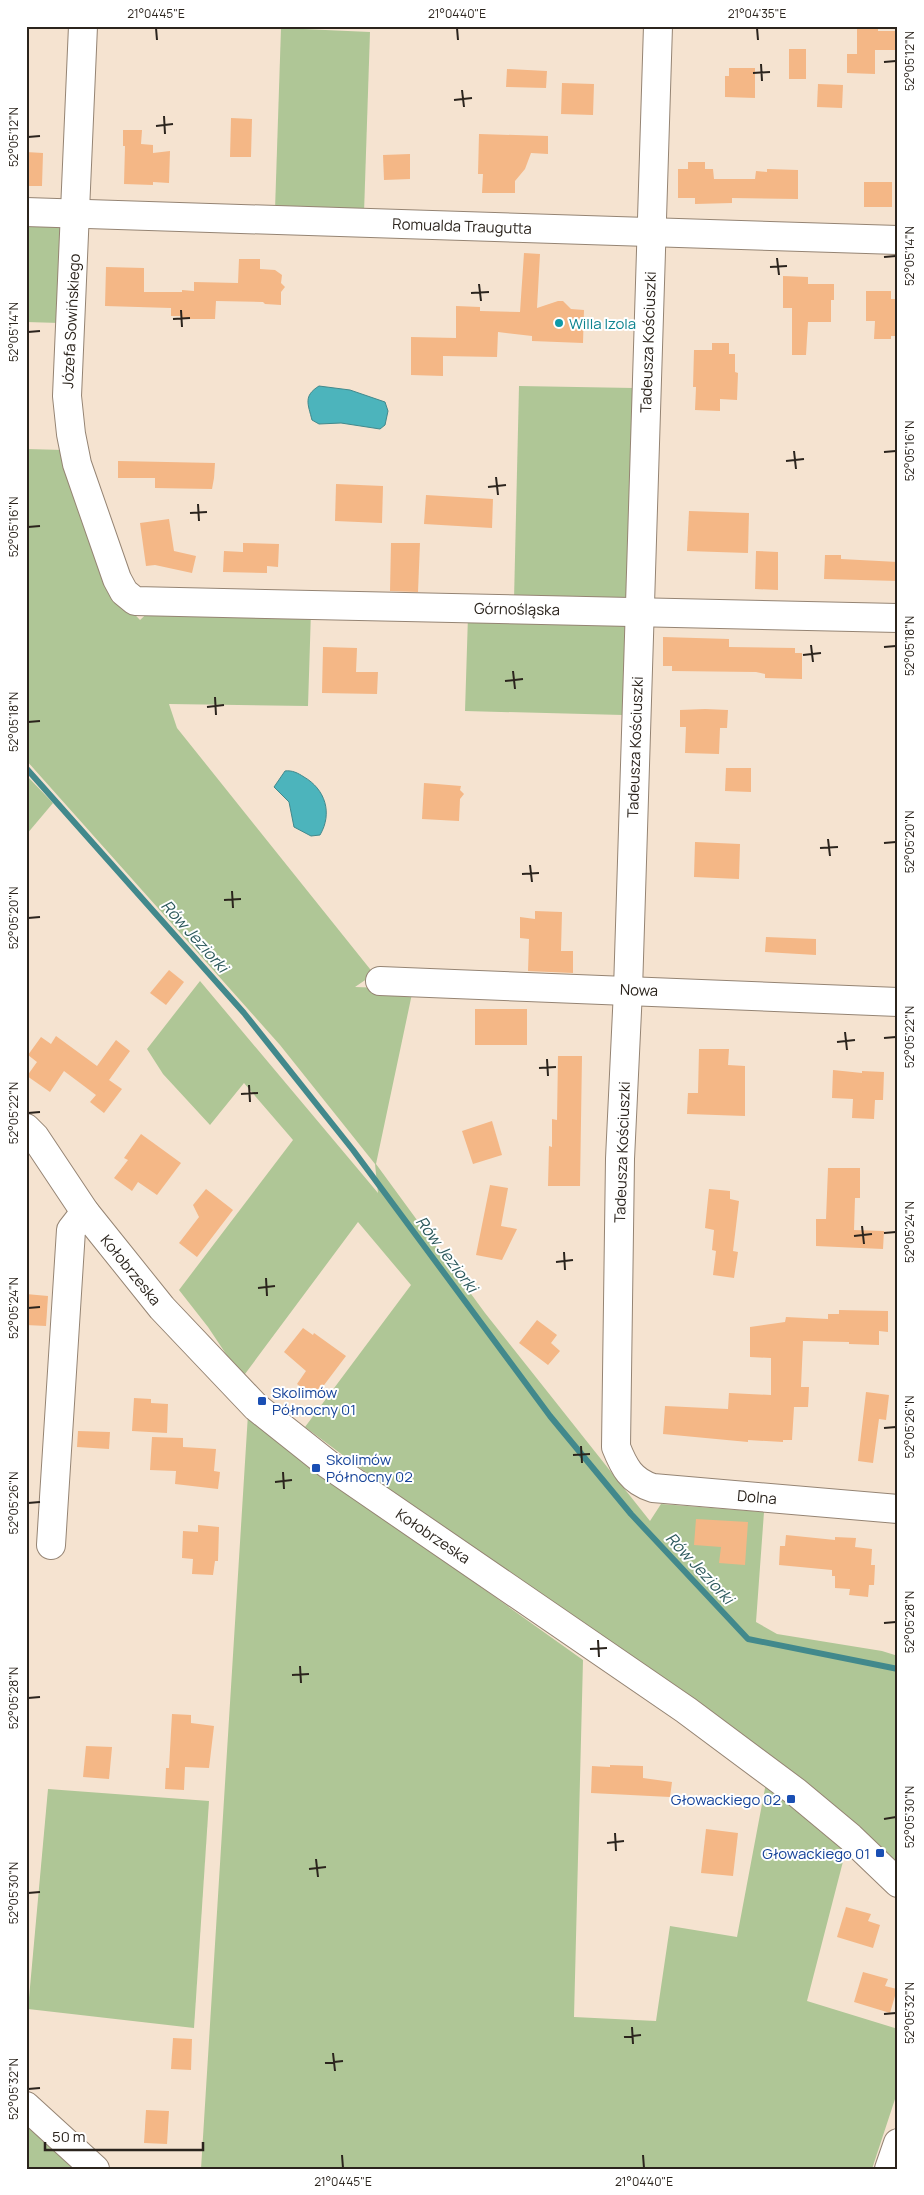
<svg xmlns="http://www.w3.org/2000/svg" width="924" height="2195" font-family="Manrope,sans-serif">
<rect width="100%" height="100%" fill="#f5e3d0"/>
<g fill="#afc696">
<polygon points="281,28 370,32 364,213 275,210"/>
<polygon points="26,222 57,223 64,229 60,323 26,322"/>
<polygon points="519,386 634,388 627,602 514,600"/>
<polygon points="26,449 64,450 116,595 140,620 155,606 311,611 308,706 169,704 177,728 374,974 355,987 413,989 376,1164 485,1313 650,1521 661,1504 764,1512 756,1622 777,1634 882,1651 898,1656 898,1868 305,1427 411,1285 358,1222 242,1378 208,1327 179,1290 293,1140 244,1083 210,1125 163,1074 147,1049 200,981 378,1193 375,1164 280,1045 26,760"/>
<polygon points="468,616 625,620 623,715 465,711"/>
<polygon points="26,775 53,803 26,835"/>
<polygon points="248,1414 303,1460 583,1660 574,2017 656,2021 670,1926 737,1937 766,1783 847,1846 807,2001 898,2029 898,2090 872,2169 201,2169"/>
<polygon points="48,1789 209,1801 194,2028 28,2009"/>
<polygon points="26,2120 83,2169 26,2169"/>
</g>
<g fill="#4cb4bc" stroke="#42898c">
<path d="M319,386L350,390L385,402L388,411L385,425L380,429L341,423L319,424L312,420C308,404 303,396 319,386Z"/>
<path d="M285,771C292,770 298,773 304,777C325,789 333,813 320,835L311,836L294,827L289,802L274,787Z"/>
</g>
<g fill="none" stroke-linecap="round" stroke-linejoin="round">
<polyline stroke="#42898c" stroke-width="6" points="26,768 244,1013 353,1150 550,1416 631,1514 748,1639 898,1669"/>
</g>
<g fill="#f4b786">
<polygon points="857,26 878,26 878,31 898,31 898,50 875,50 875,74 847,73 847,54 857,54"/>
<rect x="789" y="49" width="17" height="30"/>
<polygon points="729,68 755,68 755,98 725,97 725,76 729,76"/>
<polygon points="507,69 547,71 546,88 506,87"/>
<polygon points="562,83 594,84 593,115 561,114"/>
<polygon points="818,84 843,85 842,108 817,107"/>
<polygon points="231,118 252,119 251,157 230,157"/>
<polygon points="123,130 142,130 141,144 153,145 153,153 170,151 169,183 153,182 153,185 124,184 125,146 123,146"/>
<polygon points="479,134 548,136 548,154 531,153 525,169 515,181 515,193 482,193 483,174 478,174"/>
<polygon points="26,152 43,153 42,186 26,186"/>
<polygon points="410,154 410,179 384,180 383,155"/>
<polygon points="688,162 705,162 705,169 713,169 714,179 755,179 756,171 767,172 767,169 798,170 798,199 732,198 732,203 695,204 695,198 678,198 678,169 688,169"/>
<rect x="864" y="182" width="28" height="25"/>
<polygon points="524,253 540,254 537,308 558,301 563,301 571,309 584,310 583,343 532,341 532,336 498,332 497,357 443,356 443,376 411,375 411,337 456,338 456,306 480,307 480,311 520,312"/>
<polygon points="239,259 260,259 260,269 275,270 282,275 281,283 285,287 281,292 281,305 265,304 263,302 216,301 215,319 182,319 182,316 171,316 171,308 105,306 106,267 144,268 144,292 182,292 182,290 194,291 194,282 238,283"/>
<polygon points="783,276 808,277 808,284 834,284 834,300 831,300 831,322 808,322 806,355 792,355 792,308 783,308"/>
<polygon points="866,291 891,291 891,299 898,299 898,336 891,336 891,339 874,339 875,321 866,321"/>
<polygon points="712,343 729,343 729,354 735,354 735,372 738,373 737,400 720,399 720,411 695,410 696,387 693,387 694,350 712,350"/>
<polygon points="118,461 215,463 214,478 212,489 155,488 155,478 118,478"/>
<polygon points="336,484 383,486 382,523 335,521"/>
<polygon points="426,495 493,499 492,528 424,524"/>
<polygon points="689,511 749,513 748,553 687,551"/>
<polygon points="169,519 174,551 196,556 192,573 155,565 146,566 140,523"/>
<polygon points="243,543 279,544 278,567 267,566 267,573 223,572 224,551 243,552"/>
<polygon points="391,543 420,543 418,592 390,591"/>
<polygon points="756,551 778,552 778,590 755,589"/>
<polygon points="825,555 841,555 841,559 898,562 898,581 824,579"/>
<polygon points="663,637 729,639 729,647 795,648 795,653 802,653 802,679 765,678 765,674 756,672 672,671 672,666 663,666"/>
<polygon points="323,647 357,648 356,672 378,672 377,694 322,693"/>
<polygon points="705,709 728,710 727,728 720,728 719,754 685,753 686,727 680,727 680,710"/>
<polygon points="726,768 751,768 751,792 725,791"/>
<polygon points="424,783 461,786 460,790 464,794 460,799 459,821 422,819"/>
<polygon points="695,842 740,844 739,879 694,877"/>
<polygon points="535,911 562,912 561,951 573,951 573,973 528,971 529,939 520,938 520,917 535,919"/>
<polygon points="766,937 816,939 816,955 765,952"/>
<polygon points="169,970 184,982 166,1005 150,993"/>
<rect x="475" y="1009" width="52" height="36"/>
<polygon points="56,1036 97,1066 116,1040 130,1051 109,1080 122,1089 104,1113 90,1102 96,1095 64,1071 50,1092 27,1076 37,1062 28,1055 41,1037 51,1044"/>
<polygon points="699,1049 729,1049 728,1065 745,1066 745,1116 687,1114 688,1093 698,1093"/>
<polygon points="558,1056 582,1056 580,1186 548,1186 549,1146 552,1147 552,1119 557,1120"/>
<polygon points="833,1070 862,1073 862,1071 884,1072 883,1100 875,1100 874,1119 852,1118 853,1099 832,1098"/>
<polygon points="492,1121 502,1155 473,1164 462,1131"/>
<polygon points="141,1134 181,1163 157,1195 138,1182 132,1191 114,1178 128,1160 124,1158"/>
<polygon points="828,1168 860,1168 860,1198 855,1198 854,1230 884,1231 883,1249 816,1246 816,1219 826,1219"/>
<polygon points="490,1185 508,1188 501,1226 517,1229 502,1260 476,1255"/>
<polygon points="206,1189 233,1210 197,1257 179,1243 199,1217 193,1205"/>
<polygon points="709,1189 730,1191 730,1199 739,1201 733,1251 738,1252 734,1278 713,1275 716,1251 712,1250 714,1230 705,1228"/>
<polygon points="26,1294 48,1296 46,1326 26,1325"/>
<polygon points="839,1310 888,1311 888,1332 879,1331 879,1345 849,1344 849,1342 803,1341 801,1387 809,1387 808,1407 794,1407 792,1440 783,1440 783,1442 748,1440 748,1442 663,1434 665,1406 728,1409 729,1393 771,1395 771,1358 750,1357 750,1327 785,1322 786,1317 828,1319 828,1314 839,1314"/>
<polygon points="537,1320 557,1335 551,1343 560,1351 548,1365 519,1343"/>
<polygon points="303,1328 313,1335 314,1333 346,1356 315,1397 297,1384 306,1371 284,1352"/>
<polygon points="866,1392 889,1395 886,1420 879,1419 873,1463 858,1461"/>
<polygon points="134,1398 151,1399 151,1403 168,1404 167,1433 132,1431"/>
<polygon points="78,1431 110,1432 109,1449 77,1447"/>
<polygon points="152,1437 183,1438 183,1447 216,1449 214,1471 220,1472 218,1489 175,1484 176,1471 150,1470"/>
<polygon points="696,1519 748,1522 745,1565 719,1563 721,1547 694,1545"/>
<polygon points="198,1525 219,1527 218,1561 215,1561 213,1575 192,1574 193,1559 182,1558 183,1531 198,1532"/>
<polygon points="786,1535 835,1540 835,1537 856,1538 855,1547 872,1549 871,1565 875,1565 874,1585 869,1585 868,1597 849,1595 850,1589 835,1588 835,1576 832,1576 832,1570 779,1565 780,1546 785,1546"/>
<polygon points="172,1714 191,1715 191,1723 214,1726 209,1768 185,1767 184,1790 165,1789 166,1768 169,1768"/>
<polygon points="86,1746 112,1747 109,1779 83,1777"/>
<polygon points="610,1765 643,1766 643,1778 672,1782 670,1797 591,1793 592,1766 610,1767"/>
<polygon points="706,1829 738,1833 733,1876 701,1873"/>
<polygon points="846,1907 871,1914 868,1921 880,1925 873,1948 837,1937"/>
<polygon points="863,1972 888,1979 885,1986 897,1989 890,2013 854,2002"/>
<polygon points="173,2038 192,2039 191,2070 171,2069"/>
<polygon points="146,2110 169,2111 167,2144 144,2143"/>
</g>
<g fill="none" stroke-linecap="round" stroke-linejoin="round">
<g stroke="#958473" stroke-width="30">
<g id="minor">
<polyline points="83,26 67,396 71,434 77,464 117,579 124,592 135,601 898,618"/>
<path d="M658,26L628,990L620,1159L616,1447C624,1467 631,1481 653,1488L898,1509"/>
<polyline points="26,212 898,240"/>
<polyline points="380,981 898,1002"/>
<polyline points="26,1128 35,1137 85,1212 162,1308 256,1407 329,1465 686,1710 796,1792 850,1837 898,1883"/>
<polyline points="51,1545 71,1230 85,1212"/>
<polyline points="26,2106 95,2169"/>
<polyline points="889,2169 898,2143"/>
</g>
</g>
<use href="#minor" stroke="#fff" stroke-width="28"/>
</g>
<path fill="none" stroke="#2b241d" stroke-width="2" d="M156,28L157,40M457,28L458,40M757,28L758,40M884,62L896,61M761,64L762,81M753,73L770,72M462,90L464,107M454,100L472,98M164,116L165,134M156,126L173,124M28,137L40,136M884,257L896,256M777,258L779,275M770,267L787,266M479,284L481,301M471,293L489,292M181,310L182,327M173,319L190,318M28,332L40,331M794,451L796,469M884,452L896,451M786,461L804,459M496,477L498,495M488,487L506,485M198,504L199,521M190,513L207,512M28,527L40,526M811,645L813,662M884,647L896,646M803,655L821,653M513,671L515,689M505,681L523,679M215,697L216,715M207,707L224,705M28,722L40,721M828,839L830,856M884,843L896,842M820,848L838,847M530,865L532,882M522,874L539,873M232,891L233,908M224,900L241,899M28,918L40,917M845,1032L847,1050M884,1038L896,1037M837,1042L855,1040M547,1059L548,1076M539,1068L556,1067M249,1085L250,1102M241,1094L258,1093M28,1113L40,1112M862,1226L864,1244M884,1233L896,1232M854,1236L872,1234M564,1252L565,1270M556,1262L573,1260M266,1278L267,1296M258,1288L275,1286M28,1308L40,1307M884,1428L896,1427M581,1446L582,1463M573,1455L590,1454M283,1472L284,1489M275,1482L292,1480M28,1503L40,1502M884,1623L896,1622M598,1640L599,1657M590,1649L607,1648M300,1666L301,1683M292,1675L309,1674M28,1698L40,1697M884,1819L896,1817M615,1833L616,1851M607,1843L624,1841M316,1859L318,1877M309,1869L326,1867M28,1893L40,1892M884,2014L896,2013M632,2027L633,2044M624,2037L641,2035M333,2053L335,2071M325,2063L343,2061M28,2089L40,2088M342,2155L343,2168M643,2155L644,2168"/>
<circle fill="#0f9aa8" stroke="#fff" stroke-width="2" cx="559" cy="323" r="5"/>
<g fill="#1a4fb4" stroke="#fff" stroke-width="2">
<rect x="257" y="1396" width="10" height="10" rx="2.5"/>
<rect x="311" y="1463" width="10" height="10" rx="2.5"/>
<rect x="786" y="1794" width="10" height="10" rx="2.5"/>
<rect x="875" y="1848" width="10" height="10" rx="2.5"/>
</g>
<g text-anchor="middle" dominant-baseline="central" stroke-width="4" stroke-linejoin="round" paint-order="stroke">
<g font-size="15" fill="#2b241d" stroke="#fff">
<text transform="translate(462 226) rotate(2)">Romualda Traugutta</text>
<text transform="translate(71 321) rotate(-87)">Józefa Sowińskiego</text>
<text transform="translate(648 342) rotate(-88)">Tadeusza Kościuszki</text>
<text transform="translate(517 609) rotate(1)">Górnośląska</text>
<text transform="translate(635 747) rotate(-88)">Tadeusza Kościuszki</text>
<text transform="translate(639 990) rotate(2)">Nowa</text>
<text transform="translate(622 1152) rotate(-88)">Tadeusza Kościuszki</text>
<text transform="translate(131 1270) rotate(51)">Kołobrzeska</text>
<text transform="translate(757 1497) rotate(5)">Dolna</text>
<text transform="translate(433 1536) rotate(34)">Kołobrzeska</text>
</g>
<g font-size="15" fill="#0d838f" stroke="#fff" text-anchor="start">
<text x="569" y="323">Willa Izola</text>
</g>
<g font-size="15" fill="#164399" stroke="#fff" text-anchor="start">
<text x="272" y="1392">Skolimów<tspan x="272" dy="17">Północny 01</tspan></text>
<text x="326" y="1459">Skolimów<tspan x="326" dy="17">Północny 02</tspan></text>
<text x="781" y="1799" text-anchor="end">Głowackiego 02</text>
<text x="870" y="1853" text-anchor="end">Głowackiego 01</text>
</g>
<g font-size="16" font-style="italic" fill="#2c595c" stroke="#fff">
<text transform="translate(195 936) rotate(48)">Rów Jeziorki</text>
<text transform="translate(447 1254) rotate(53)">Rów Jeziorki</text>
<text transform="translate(700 1568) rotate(47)">Rów Jeziorki</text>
</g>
</g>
<rect width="924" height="2195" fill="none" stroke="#ffffff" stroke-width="55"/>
<path d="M45 2142v8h158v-8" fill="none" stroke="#2b241d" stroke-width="2.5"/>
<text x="52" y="2142" font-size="15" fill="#2b241d" stroke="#ffffff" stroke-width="4" paint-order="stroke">50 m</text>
<rect x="28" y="28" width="868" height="2140" fill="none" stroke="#2b241d" stroke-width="2"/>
<g font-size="12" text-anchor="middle" fill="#2b241d">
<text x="156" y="18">21°04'45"E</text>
<text x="457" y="18">21°04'40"E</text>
<text x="757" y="18">21°04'35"E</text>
<text transform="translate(910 61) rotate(-90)" y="4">52°05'12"N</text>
<text transform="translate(14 137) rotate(-90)" y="4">52°05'12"N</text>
<text transform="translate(910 256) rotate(-90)" y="4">52°05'14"N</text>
<text transform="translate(14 332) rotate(-90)" y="4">52°05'14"N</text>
<text transform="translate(910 451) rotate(-90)" y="4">52°05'16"N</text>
<text transform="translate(14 527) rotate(-90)" y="4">52°05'16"N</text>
<text transform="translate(910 646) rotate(-90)" y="4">52°05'18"N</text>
<text transform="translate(14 722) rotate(-90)" y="4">52°05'18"N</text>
<text transform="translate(910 842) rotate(-90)" y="4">52°05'20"N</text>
<text transform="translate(14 918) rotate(-90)" y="4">52°05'20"N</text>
<text transform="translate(910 1037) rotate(-90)" y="4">52°05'22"N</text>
<text transform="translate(14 1113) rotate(-90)" y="4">52°05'22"N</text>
<text transform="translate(910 1232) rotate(-90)" y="4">52°05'24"N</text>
<text transform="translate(14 1308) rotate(-90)" y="4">52°05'24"N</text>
<text transform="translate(910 1427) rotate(-90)" y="4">52°05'26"N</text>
<text transform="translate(14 1503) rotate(-90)" y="4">52°05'26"N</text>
<text transform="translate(910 1622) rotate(-90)" y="4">52°05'28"N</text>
<text transform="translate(14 1698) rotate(-90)" y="4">52°05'28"N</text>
<text transform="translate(910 1817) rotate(-90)" y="4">52°05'30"N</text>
<text transform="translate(14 1893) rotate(-90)" y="4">52°05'30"N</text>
<text transform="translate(910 2013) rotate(-90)" y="4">52°05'32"N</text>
<text transform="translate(14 2089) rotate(-90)" y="4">52°05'32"N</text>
<text x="343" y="2186">21°04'45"E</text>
<text x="644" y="2186">21°04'40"E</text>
</g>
</svg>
